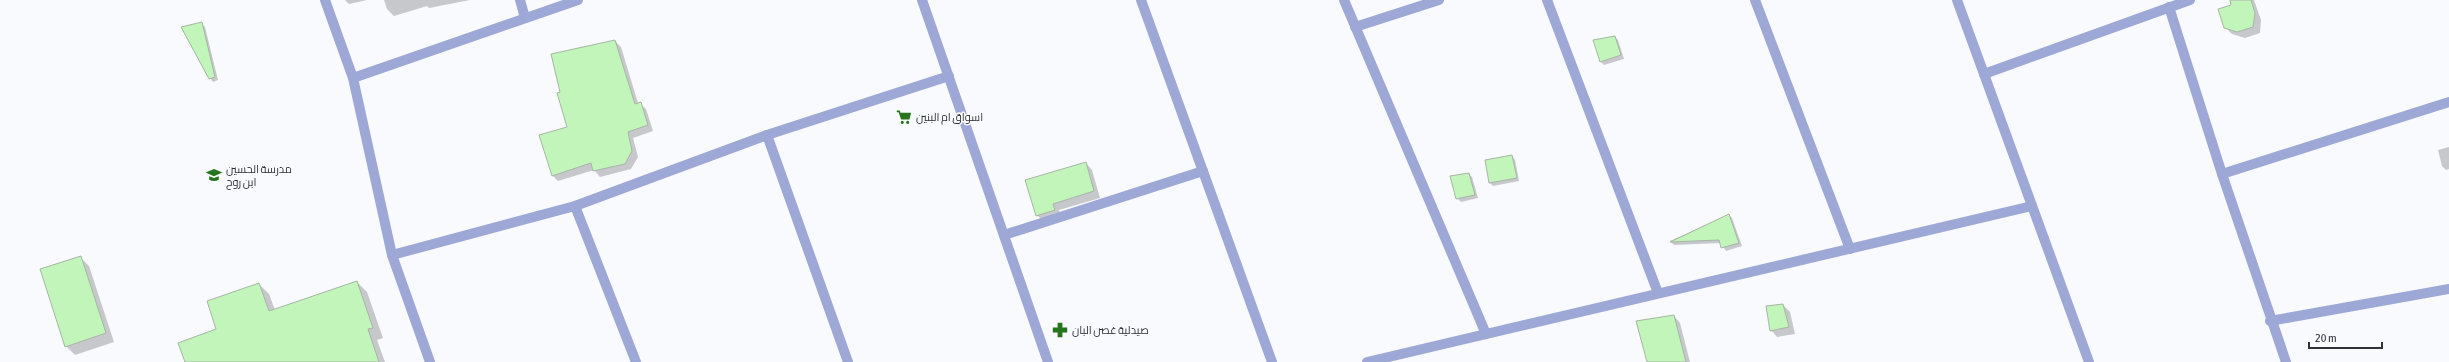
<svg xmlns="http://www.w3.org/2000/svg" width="2449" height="362" viewBox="0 0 2449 362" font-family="'Asap Condensed',Cairo,sans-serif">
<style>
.shadow{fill:#0003}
.building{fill:#c1f5ba;stroke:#a8b5a6}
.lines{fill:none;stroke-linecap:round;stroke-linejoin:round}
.minor{stroke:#9da8d7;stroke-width:10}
.labels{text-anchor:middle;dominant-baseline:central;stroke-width:3;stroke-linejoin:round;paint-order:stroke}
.poi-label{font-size:11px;fill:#2f3038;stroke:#f9fafe;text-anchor:start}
</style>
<rect width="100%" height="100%" fill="#f9fafe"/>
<g class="shadow">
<path d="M345 0H367L349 4Z"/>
<path d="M384 0H470L429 8 427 6 394 16 387 9Z"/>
<path d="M2231 0H2254L2261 20 2260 33 2245 38 2232 34 2225 27 2232 5Z"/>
<path d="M202 24 205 27 218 80 213 82 210 78Z"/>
<path d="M1615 37 1618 40 1624 59 1604 65 1601 62Z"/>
<path d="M615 41 621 47 638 103 646 109 653 131 633 138 638 157 631 169 600 177 594 170 558 181 552 175 568 127 561 93Z"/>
<path d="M2449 147V169L2446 170 2442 166 2438 150Z"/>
<path d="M1512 156 1515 160 1519 181 1493 186 1490 183 1486 161Z"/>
<path d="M1086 163 1092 170 1100 198 1059 210 1061 216 1044 222 1037 215Z"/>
<path d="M1469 174 1472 177 1478 198 1461 202 1457 198Z"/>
<path d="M1729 215 1732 218 1742 246 1726 251 1721 243 1674 245 1670 241Z"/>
<path d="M80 257 89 266 114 342 75 355 66 346Z"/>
<path d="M357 282 367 292 383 338 377 340 385 362H186L259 284 269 294 275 310Z"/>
<path d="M1783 305 1790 312 1795 334 1777 337 1771 330Z"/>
<path d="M1674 316 1680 323 1690 362H1648Z"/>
</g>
<g class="building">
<path d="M2230 0H2251L2255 13 2253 27 2237 32 2224 28 2218 9 2231 5Z"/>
<path d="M202 22 215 77 209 79 181 27Z"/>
<path d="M1615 36 1621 55 1600 62 1593 40Z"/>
<path d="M615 40 635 104 641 102 648 125 628 132 632 151 625 164 593 171 591 163 552 176 539 135 567 127 557 93 560 92 551 54Z"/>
<path d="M1512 155 1517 178 1489 183 1485 160Z"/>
<path d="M1086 162 1094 191 1053 204 1055 210 1036 216 1025 180Z"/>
<path d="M1469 173 1475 195 1456 199 1450 176Z"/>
<path d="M1729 214 1739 243 1721 248 1719 240 1670 242Z"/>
<path d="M81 256 106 333 65 347 40 269Z"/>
<path d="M357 281 373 328 368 329 379 362H185L178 343 216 329 207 301 259 283 269 311Z"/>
<path d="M1783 304 1789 327 1770 331 1766 306Z"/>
<path d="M1674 315 1686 362H1647L1636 321Z"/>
</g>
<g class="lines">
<g class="minor">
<path d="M325 0 353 78 392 255 430 362"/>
<path d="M520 0 525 18"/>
<path d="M922 0 1048 362"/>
<path d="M1141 0 1272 362"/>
<path d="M1344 0 1486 334"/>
<path d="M1547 0 1658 293"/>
<path d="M1755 0 1850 249"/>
<path d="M1957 0 2089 362"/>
<path d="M2169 7 2222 174 2286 362"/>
<path d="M1355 27 1439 0"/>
<path d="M1984 74 2190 0"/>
<path d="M353 78 578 0"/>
<path d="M767 135 848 362"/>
<path d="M2222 174 2449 102"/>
<path d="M575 206 636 362"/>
<path d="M1004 235 1203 171"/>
<path d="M392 255 575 206 767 135 949 76"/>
<path d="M2270 321 2449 289"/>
<path d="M1367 362 2032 206"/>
</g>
</g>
<defs>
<g id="supermarket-bare" transform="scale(1.2)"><path d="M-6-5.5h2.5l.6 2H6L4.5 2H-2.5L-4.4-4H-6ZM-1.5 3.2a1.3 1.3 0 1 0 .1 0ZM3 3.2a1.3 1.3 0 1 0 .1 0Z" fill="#26751d" stroke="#f9fafe" stroke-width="2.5" paint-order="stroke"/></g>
<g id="school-bare" transform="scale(1.2)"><path d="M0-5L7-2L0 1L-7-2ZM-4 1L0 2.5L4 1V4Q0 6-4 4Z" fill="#26751d" stroke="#f9fafe" stroke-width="2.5" paint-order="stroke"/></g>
<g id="pharmacy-bare" transform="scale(1.2)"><path d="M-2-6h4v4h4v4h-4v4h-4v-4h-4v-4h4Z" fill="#26751d" stroke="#f9fafe" stroke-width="2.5" paint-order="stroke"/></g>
</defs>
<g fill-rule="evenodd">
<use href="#supermarket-bare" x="904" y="117"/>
<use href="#school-bare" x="214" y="175"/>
<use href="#pharmacy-bare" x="1060" y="330"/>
</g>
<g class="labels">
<g class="poi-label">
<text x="916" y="117">اسواق ام البنين</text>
<text x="226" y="169">مدرسة الحسين<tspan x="226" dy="13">ابن روح</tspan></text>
<text x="1072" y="330">صيدلية غصن البان</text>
</g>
</g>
<path d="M2309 342v6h73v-6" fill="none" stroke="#2f3038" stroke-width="2"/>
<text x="2315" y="342" font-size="12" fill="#2f3038" stroke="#f9fafe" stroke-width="3" paint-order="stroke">20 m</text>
</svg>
